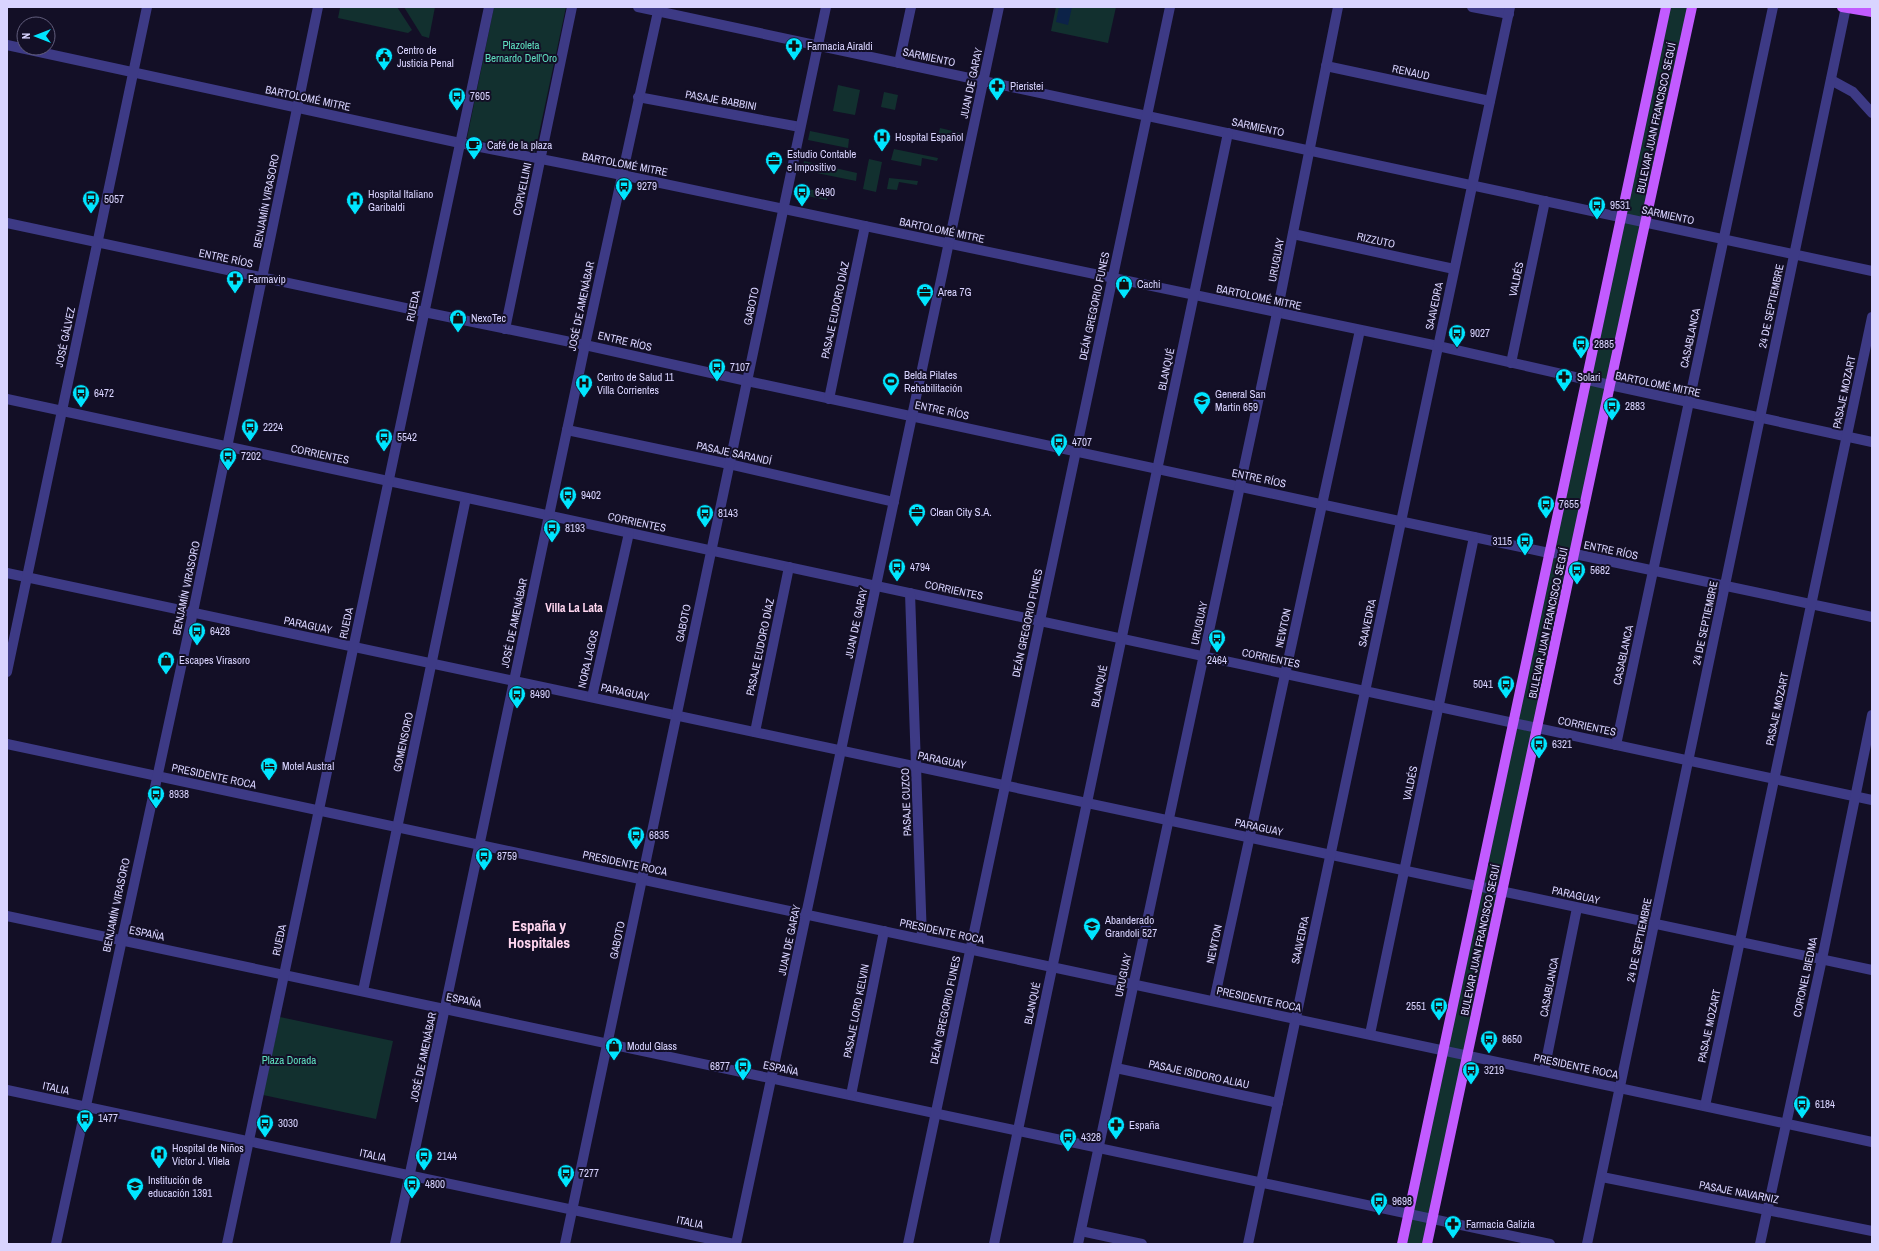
<svg xmlns="http://www.w3.org/2000/svg" width="1879" height="1251" viewBox="0 0 1879 1251" font-family="'Archivo Narrow',sans-serif">
<style>
.green{fill:#12302f}
.water{fill:#0c2248}
.lines{fill:none;stroke-linecap:round;stroke-linejoin:round}
.minor{stroke:#3d3a85;stroke-width:10}
.major{stroke:#c25bff;stroke-width:10}
.labels{text-anchor:middle;dominant-baseline:central;stroke-width:4;stroke-linejoin:round;paint-order:stroke}
.park-label{font-size:11px;fill:#5fe0c0;stroke:#130f26}
.poi-label{font-size:11px;fill:#d9d4ff;stroke:#130f26;text-anchor:start}
.street-label{font-size:11px;fill:#d9d4ff;stroke:#130f26}
.neighbourhood-label{font-size:12px;font-weight:bold;fill:#ffd6f0;stroke:#130f26}
.district-label{font-size:15px;font-weight:bold;fill:#ffd6f0;stroke:#130f26}
</style>
<rect width="100%" height="100%" fill="#130f26"/>
<g class="green">
<path d="M342 7H397L412 30 408 33 338 18 340 8Z"/>
<path d="M404 7H435L429 38 422 36Z"/>
<path d="M494 7H566L535 152 467 138Z"/>
<path d="M1056 7H1116L1108 43 1051 31Z"/>
<path d="M1666 7H1692L1427 1244H1402Z"/>
<path d="M838 85 860 90 855 115 833 111Z"/>
<path d="M884 92 898 95 895 110 881 107Z"/>
<path d="M940 128 961 133 959 142 938 137Z"/>
<path d="M810 131 849 139 848 148 808 140Z"/>
<path d="M894 149 938 158 937 161 922 158 921 166 891 160Z"/>
<path d="M869 159 882 162 876 192 863 189Z"/>
<path d="M804 161 857 173 856 181 802 170Z"/>
<path d="M889 178 918 181 917 185 899 182 897 190 887 189Z"/>
<path d="M798 187 828 193 827 200 797 194Z"/>
<path d="M280 1017 393 1041 376 1119 263 1095Z"/>
</g>
<path class="water" d="M1059 7H1072L1068 25 1056 22Z"/>
<g class="lines">
<g class="minor">
<path d="M638 7 1872 271"/>
<path d="M1472 7 1509 14"/>
<path d="M7 45 460 143 622 175 1438 346 1610 385 1872 442"/>
<path d="M899 63 911 7"/>
<path d="M1326 66 1490 101"/>
<path d="M1831 80 1853 92 1872 113"/>
<path d="M638 97 800 127"/>
<path d="M7 223 424 312 585 345 747 381 1474 537 1549 553 1575 554 1872 617"/>
<path d="M1293 234 1454 269"/>
<path d="M505 329 572 7"/>
<path d="M1511 363 1545 201"/>
<path d="M7 399 1872 800"/>
<path d="M829 399 865 226"/>
<path d="M567 430 729 464 894 502"/>
<path d="M7 573 1872 970"/>
<path d="M910 593 922 939"/>
<path d="M7 672 147 7"/>
<path d="M592 697 629 533"/>
<path d="M755 732 789 567"/>
<path d="M7 744 1872 1142"/>
<path d="M1616 745 1773 7"/>
<path d="M7 916 1550 1244"/>
<path d="M363 991 466 498"/>
<path d="M1214 1001 1360 330"/>
<path d="M1370 1034 1474 537"/>
<path d="M1116 1068 1278 1103"/>
<path d="M1544 1071 1577 908"/>
<path d="M7 1090 734 1244"/>
<path d="M851 1095 884 931"/>
<path d="M1705 1106 1872 317"/>
<path d="M1602 1177 1872 1231"/>
<path d="M1081 1231 1142 1244"/>
<path d="M56 1244 193 612 318 7"/>
<path d="M227 1244 489 7"/>
<path d="M395 1244 585 345 659 7"/>
<path d="M565 1244 826 7"/>
<path d="M736 1244 999 7"/>
<path d="M908 1244 1170 7"/>
<path d="M994 1244 1228 133"/>
<path d="M1078 1244 1277 313 1338 7"/>
<path d="M1248 1244 1510 7"/>
<path d="M1587 1244 1846 7"/>
<path d="M1760 1244 1822 959 1872 715"/>
</g>
<g class="major">
<path d="M1842 7 1872 12"/>
<path d="M1402 1244 1666 7"/>
<path d="M1427 1244 1610 385 1692 7"/>
</g>
</g>
<defs>
<g id="pharmacy-pin" transform="scale(0.9)"><path d="M0 17L-7.5 6A9.5 9.5 0 1 1 7.5 6Z" fill="#00e5ff" stroke="#130f26"/><path d="M-2-6h4v4h4v4h-4v4h-4v-4h-4v-4h4Z" fill="#111"/></g>
<g id="civic-pin" transform="scale(0.9)"><path d="M0 17L-7.5 6A9.5 9.5 0 1 1 7.5 6Z" fill="#00e5ff" stroke="#130f26"/><path d="M-.6-6.5H3V-4.5H.6V-3L4-1V1h2V6H-6V1h2V-1L-.6-3ZM-1.2 2.5V6h2.4V2.5Z" fill="#111"/></g>
<g id="bus-pin" transform="scale(0.9)"><path d="M0 17L-7.5 6A9.5 9.5 0 1 1 7.5 6Z" fill="#00e5ff" stroke="#130f26"/><path d="M-5-6H5V4H4V6H2V4H-2V6H-4V4H-5ZM-3.5-4V0h7V-4ZM-3.5 1.2v1.5H-2V1.2ZM2 1.2v1.5H3.5V1.2Z" fill="#111"/></g>
<g id="hospital-pin" transform="scale(0.9)"><path d="M0 17L-7.5 6A9.5 9.5 0 1 1 7.5 6Z" fill="#00e5ff" stroke="#130f26"/><path d="M-5-5h3v3.5h4V-5h3V5h-3V1.5h-4V5h-3Z" fill="#111"/></g>
<g id="cafe-pin" transform="scale(0.9)"><path d="M0 17L-7.5 6A9.5 9.5 0 1 1 7.5 6Z" fill="#00e5ff" stroke="#130f26"/><path d="M-5.5-4.5H6V0H3Q3 3.5 0 3.5H-2.5Q-5.5 3.5-5.5 0ZM3-3.2v2h1.7v-2ZM-6 4.5H4V6H-6Z" fill="#111"/></g>
<g id="office-pin" transform="scale(0.9)"><path d="M0 17L-7.5 6A9.5 9.5 0 1 1 7.5 6Z" fill="#00e5ff" stroke="#130f26"/><path d="M-6-3h4V-5.5h4V-3h4V5H-6ZM-1-4.5V-3h2v-1.5ZM-6 0V1H6V0Z" fill="#111"/></g>
<g id="shop-pin" transform="scale(0.9)"><path d="M0 17L-7.5 6A9.5 9.5 0 1 1 7.5 6Z" fill="#00e5ff" stroke="#130f26"/><path d="M-5-2.5h2.3a2.7 3.5 0 0 1 5.4 0H5L5.5 6h-11ZM-1.5-2.5h3a1.5 2.3 0 0 0-3 0Z" fill="#111"/></g>
<g id="stadium-pin" transform="scale(0.9)"><path d="M0 17L-7.5 6A9.5 9.5 0 1 1 7.5 6Z" fill="#00e5ff" stroke="#130f26"/><path d="M0-5a6.5 5 0 1 0 0 10a6.5 5 0 1 0 0-10ZM-3.5-1.8h7v3.6h-7Z" fill="#111"/></g>
<g id="school-pin" transform="scale(0.9)"><path d="M0 17L-7.5 6A9.5 9.5 0 1 1 7.5 6Z" fill="#00e5ff" stroke="#130f26"/><path d="M0-5L7-2L0 1L-7-2ZM-4 1L0 2.5L4 1V4Q0 6-4 4Z" fill="#111"/></g>
<g id="hotel-pin" transform="scale(0.9)"><path d="M0 17L-7.5 6A9.5 9.5 0 1 1 7.5 6Z" fill="#00e5ff" stroke="#130f26"/><path d="M-6-4.5h1.5V1H6V5H4.5V3h-9V5H-6ZM-4 0a1.8 1.8 0 1 1 3.6 0ZM.5 0V-2.5h3Q6-2.5 6 0Z" fill="#111"/></g>
<g id="university-pin" transform="scale(0.9)"><path d="M0 17L-7.5 6A9.5 9.5 0 1 1 7.5 6Z" fill="#00e5ff" stroke="#130f26"/><path d="M0-5L7-2L0 1L-7-2ZM-4 1L0 2.5L4 1V4Q0 6-4 4Z" fill="#111"/></g>
</defs>
<g fill-rule="evenodd">
<use href="#pharmacy-pin" x="794" y="46"/>
<use href="#civic-pin" x="384" y="56"/>
<use href="#pharmacy-pin" x="997" y="86"/>
<use href="#bus-pin" x="457" y="96"/>
<use href="#hospital-pin" x="882" y="137"/>
<use href="#cafe-pin" x="474" y="145"/>
<use href="#office-pin" x="774" y="160"/>
<use href="#bus-pin" x="624" y="186"/>
<use href="#bus-pin" x="802" y="192"/>
<use href="#bus-pin" x="91" y="199"/>
<use href="#hospital-pin" x="355" y="200"/>
<use href="#bus-pin" x="1597" y="205"/>
<use href="#pharmacy-pin" x="235" y="279"/>
<use href="#shop-pin" x="1124" y="284"/>
<use href="#office-pin" x="925" y="292"/>
<use href="#shop-pin" x="458" y="318"/>
<use href="#bus-pin" x="1457" y="333"/>
<use href="#bus-pin" x="1581" y="344"/>
<use href="#bus-pin" x="717" y="367"/>
<use href="#pharmacy-pin" x="1564" y="377"/>
<use href="#stadium-pin" x="891" y="381"/>
<use href="#hospital-pin" x="584" y="383"/>
<use href="#bus-pin" x="81" y="393"/>
<use href="#school-pin" x="1202" y="400"/>
<use href="#bus-pin" x="1612" y="406"/>
<use href="#bus-pin" x="250" y="427"/>
<use href="#bus-pin" x="384" y="437"/>
<use href="#bus-pin" x="1059" y="442"/>
<use href="#bus-pin" x="228" y="456"/>
<use href="#bus-pin" x="568" y="495"/>
<use href="#bus-pin" x="1546" y="504"/>
<use href="#office-pin" x="917" y="512"/>
<use href="#bus-pin" x="705" y="513"/>
<use href="#bus-pin" x="552" y="528"/>
<use href="#bus-pin" x="1525" y="541"/>
<use href="#bus-pin" x="897" y="567"/>
<use href="#bus-pin" x="1577" y="570"/>
<use href="#bus-pin" x="197" y="631"/>
<use href="#bus-pin" x="1217" y="638"/>
<use href="#shop-pin" x="166" y="660"/>
<use href="#bus-pin" x="1506" y="684"/>
<use href="#bus-pin" x="517" y="694"/>
<use href="#bus-pin" x="1539" y="744"/>
<use href="#hotel-pin" x="269" y="766"/>
<use href="#bus-pin" x="156" y="794"/>
<use href="#bus-pin" x="636" y="835"/>
<use href="#bus-pin" x="484" y="856"/>
<use href="#school-pin" x="1092" y="926"/>
<use href="#bus-pin" x="1439" y="1006"/>
<use href="#bus-pin" x="1489" y="1039"/>
<use href="#shop-pin" x="614" y="1046"/>
<use href="#bus-pin" x="743" y="1066"/>
<use href="#bus-pin" x="1471" y="1070"/>
<use href="#bus-pin" x="1802" y="1104"/>
<use href="#bus-pin" x="85" y="1118"/>
<use href="#bus-pin" x="265" y="1123"/>
<use href="#pharmacy-pin" x="1116" y="1125"/>
<use href="#bus-pin" x="1068" y="1137"/>
<use href="#hospital-pin" x="159" y="1154"/>
<use href="#bus-pin" x="424" y="1156"/>
<use href="#bus-pin" x="566" y="1173"/>
<use href="#bus-pin" x="412" y="1184"/>
<use href="#university-pin" x="135" y="1186"/>
<use href="#bus-pin" x="1379" y="1201"/>
<use href="#pharmacy-pin" x="1453" y="1224"/>
</g>
<g class="labels">
<g class="park-label">
<text x="521" y="45">Plazoleta<tspan x="521" dy="13">Bernardo Dell'Oro</tspan></text>
<text x="289" y="1060">Plaza Dorada</text>
</g>
<g class="poi-label">
<text x="807" y="46">Farmacia Airaldi</text>
<text x="397" y="50">Centro de<tspan x="397" dy="13">Justicia Penal</tspan></text>
<text x="1010" y="86">Pieristei</text>
<text x="470" y="96">7605</text>
<text x="895" y="137">Hospital Español</text>
<text x="487" y="145">Café de la plaza</text>
<text x="787" y="154">Estudio Contable<tspan x="787" dy="13">e Impositivo</tspan></text>
<text x="637" y="186">9279</text>
<text x="815" y="192">6490</text>
<text x="368" y="194">Hospital Italiano<tspan x="368" dy="13">Garibaldi</tspan></text>
<text x="104" y="199">5057</text>
<text x="1610" y="205">9531</text>
<text x="248" y="279">Farmavip</text>
<text x="1137" y="284">Cachi</text>
<text x="938" y="292">Area 7G</text>
<text x="471" y="318">NexoTec</text>
<text x="1470" y="333">9027</text>
<text x="1594" y="344">2885</text>
<text x="730" y="367">7107</text>
<text x="904" y="375">Belda Pilates<tspan x="904" dy="13">Rehabilitación</tspan></text>
<text x="597" y="377">Centro de Salud 11<tspan x="597" dy="13">Villa Corrientes</tspan></text>
<text x="1577" y="377">Solari</text>
<text x="94" y="393">6472</text>
<text x="1215" y="394">General San<tspan x="1215" dy="13">Martín 659</tspan></text>
<text x="1625" y="406">2883</text>
<text x="263" y="427">2224</text>
<text x="397" y="437">5542</text>
<text x="1072" y="442">4707</text>
<text x="241" y="456">7202</text>
<text x="581" y="495">9402</text>
<text x="1559" y="504">7655</text>
<text x="930" y="512">Clean City S.A.</text>
<text x="718" y="513">8143</text>
<text x="565" y="528">8193</text>
<text x="1512" y="541" text-anchor="end">3115</text>
<text x="910" y="567">4794</text>
<text x="1590" y="570">5682</text>
<text x="210" y="631">6428</text>
<text x="179" y="660">Escapes Virasoro</text>
<text x="1217" y="660" text-anchor="middle">2464</text>
<text x="1493" y="684" text-anchor="end">5041</text>
<text x="530" y="694">8490</text>
<text x="1552" y="744">6321</text>
<text x="282" y="766">Motel Austral</text>
<text x="169" y="794">8938</text>
<text x="649" y="835">6835</text>
<text x="497" y="856">8759</text>
<text x="1105" y="920">Abanderado<tspan x="1105" dy="13">Grandoli 527</tspan></text>
<text x="1426" y="1006" text-anchor="end">2551</text>
<text x="1502" y="1039">8650</text>
<text x="627" y="1046">Modul Glass</text>
<text x="730" y="1066" text-anchor="end">6877</text>
<text x="1484" y="1070">3219</text>
<text x="1815" y="1104">6184</text>
<text x="98" y="1118">1477</text>
<text x="278" y="1123">3030</text>
<text x="1129" y="1125">España</text>
<text x="1081" y="1137">4328</text>
<text x="172" y="1148">Hospital de Niños<tspan x="172" dy="13">Víctor J. Vilela</tspan></text>
<text x="437" y="1156">2144</text>
<text x="579" y="1173">7277</text>
<text x="148" y="1180">Institución de<tspan x="148" dy="13">educación 1391</tspan></text>
<text x="425" y="1184">4800</text>
<text x="1392" y="1201">9698</text>
<text x="1466" y="1224">Farmacia Galizia</text>
</g>
<g class="street-label">
<text transform="translate(929 57) rotate(12)">SARMIENTO</text>
<text transform="translate(1411 72) rotate(12)">RENAUD</text>
<text transform="translate(971 83) rotate(-78)">JUAN DE GARAY</text>
<text transform="translate(308 98) rotate(12)">BARTOLOMÉ MITRE</text>
<text transform="translate(721 100) rotate(10)">PASAJE BABBINI</text>
<text transform="translate(1656 118) rotate(-78)">BULEVAR JUAN FRANCISCO SEGUÍ</text>
<text transform="translate(1258 127) rotate(12)">SARMIENTO</text>
<text transform="translate(625 164) rotate(11)">BARTOLOMÉ MITRE</text>
<text transform="translate(522 189) rotate(-78)">CORVELLINI</text>
<text transform="translate(266 201) rotate(-79)">BENJAMÍN VIRASORO</text>
<text transform="translate(1668 215) rotate(12)">SARMIENTO</text>
<text transform="translate(942 230) rotate(12)">BARTOLOMÉ MITRE</text>
<text transform="translate(1376 240) rotate(12)">RIZZUTO</text>
<text transform="translate(226 258) rotate(12)">ENTRE RÍOS</text>
<text transform="translate(1276 260) rotate(-79)">URUGUAY</text>
<text transform="translate(1516 279) rotate(-78)">VALDÉS</text>
<text transform="translate(1259 297) rotate(12)">BARTOLOMÉ MITRE</text>
<text transform="translate(413 306) rotate(-78)">RUEDA</text>
<text transform="translate(581 306) rotate(-78)">JOSÉ DE AMENÁBAR</text>
<text transform="translate(751 306) rotate(-78)">GABOTO</text>
<text transform="translate(1094 306) rotate(-78)">DEÁN GREGORIO FUNES</text>
<text transform="translate(1434 306) rotate(-78)">SAAVEDRA</text>
<text transform="translate(1771 306) rotate(-78)">24 DE SEPTIEMBRE</text>
<text transform="translate(835 310) rotate(-78)">PASAJE EUDORO DÍAZ</text>
<text transform="translate(65 337) rotate(-78)">JOSÉ GÁLVEZ</text>
<text transform="translate(1690 338) rotate(-78)">CASABLANCA</text>
<text transform="translate(625 341) rotate(13)">ENTRE RÍOS</text>
<text transform="translate(1166 369) rotate(-78)">BLANQUÉ</text>
<text transform="translate(1658 384) rotate(12)">BARTOLOMÉ MITRE</text>
<text transform="translate(1844 392) rotate(-78)">PASAJE MOZART</text>
<text transform="translate(942 410) rotate(12)">ENTRE RÍOS</text>
<text transform="translate(734 453) rotate(12)">PASAJE SARANDÍ</text>
<text transform="translate(320 454) rotate(12)">CORRIENTES</text>
<text transform="translate(1259 478) rotate(12)">ENTRE RÍOS</text>
<text transform="translate(637 522) rotate(12)">CORRIENTES</text>
<text transform="translate(1611 550) rotate(12)">ENTRE RÍOS</text>
<text transform="translate(186 588) rotate(-78)">BENJAMÍN VIRASORO</text>
<text transform="translate(954 590) rotate(12)">CORRIENTES</text>
<text transform="translate(346 623) rotate(-78)">RUEDA</text>
<text transform="translate(514 623) rotate(-78)">JOSÉ DE AMENÁBAR</text>
<text transform="translate(683 623) rotate(-78)">GABOTO</text>
<text transform="translate(856 623) rotate(-78)">JUAN DE GARAY</text>
<text transform="translate(1027 623) rotate(-78)">DEÁN GREGORIO FUNES</text>
<text transform="translate(1199 623) rotate(-78)">URUGUAY</text>
<text transform="translate(1367 623) rotate(-78)">SAAVEDRA</text>
<text transform="translate(1548 623) rotate(-78)">BULEVAR JUAN FRANCISCO SEGUÍ</text>
<text transform="translate(1705 623) rotate(-78)">24 DE SEPTIEMBRE</text>
<text transform="translate(308 625) rotate(12)">PARAGUAY</text>
<text transform="translate(1283 628) rotate(-78)">NEWTON</text>
<text transform="translate(760 647) rotate(-78)">PASAJE EUDORO DÍAZ</text>
<text transform="translate(1623 655) rotate(-78)">CASABLANCA</text>
<text transform="translate(1271 658) rotate(12)">CORRIENTES</text>
<text transform="translate(588 659) rotate(-77)">NORA LAGOS</text>
<text transform="translate(1099 686) rotate(-78)">BLANQUÉ</text>
<text transform="translate(625 692) rotate(12)">PARAGUAY</text>
<text transform="translate(1777 709) rotate(-78)">PASAJE MOZART</text>
<text transform="translate(1587 726) rotate(12)">CORRIENTES</text>
<text transform="translate(403 742) rotate(-78)">GOMENSORO</text>
<text transform="translate(942 760) rotate(12)">PARAGUAY</text>
<text transform="translate(214 776) rotate(12)">PRESIDENTE ROCA</text>
<text transform="translate(1410 783) rotate(-78)">VALDÉS</text>
<text transform="translate(906 802) rotate(-92)">PASAJE CUZCO</text>
<text transform="translate(1259 827) rotate(12)">PARAGUAY</text>
<text transform="translate(625 863) rotate(12)">PRESIDENTE ROCA</text>
<text transform="translate(1576 895) rotate(13)">PARAGUAY</text>
<text transform="translate(116 905) rotate(-78)">BENJAMÍN VIRASORO</text>
<text transform="translate(942 931) rotate(12)">PRESIDENTE ROCA</text>
<text transform="translate(147 933) rotate(12)">ESPAÑA</text>
<text transform="translate(279 940) rotate(-78)">RUEDA</text>
<text transform="translate(617 940) rotate(-78)">GABOTO</text>
<text transform="translate(789 940) rotate(-78)">JUAN DE GARAY</text>
<text transform="translate(1300 940) rotate(-78)">SAAVEDRA</text>
<text transform="translate(1480 940) rotate(-78)">BULEVAR JUAN FRANCISCO SEGUÍ</text>
<text transform="translate(1639 940) rotate(-78)">24 DE SEPTIEMBRE</text>
<text transform="translate(1214 944) rotate(-78)">NEWTON</text>
<text transform="translate(1123 975) rotate(-78)">URUGUAY</text>
<text transform="translate(1805 977) rotate(-78)">CORONEL BIEDMA</text>
<text transform="translate(1549 987) rotate(-79)">CASABLANCA</text>
<text transform="translate(1259 999) rotate(12)">PRESIDENTE ROCA</text>
<text transform="translate(464 1000) rotate(12)">ESPAÑA</text>
<text transform="translate(1032 1003) rotate(-78)">BLANQUÉ</text>
<text transform="translate(945 1010) rotate(-78)">DEÁN GREGORIO FUNES</text>
<text transform="translate(856 1011) rotate(-79)">PASAJE LORD KELVIN</text>
<text transform="translate(1709 1026) rotate(-78)">PASAJE MOZART</text>
<text transform="translate(423 1057) rotate(-78)">JOSÉ DE AMENÁBAR</text>
<text transform="translate(1576 1066) rotate(12)">PRESIDENTE ROCA</text>
<text transform="translate(781 1068) rotate(12)">ESPAÑA</text>
<text transform="translate(1199 1074) rotate(12)">PASAJE ISIDORO ALIAU</text>
<text transform="translate(56 1088) rotate(12)">ITALIA</text>
<text transform="translate(373 1155) rotate(12)">ITALIA</text>
<text transform="translate(1739 1192) rotate(11)">PASAJE NAVARNIZ</text>
<text transform="translate(690 1222) rotate(12)">ITALIA</text>
</g>
<g class="neighbourhood-label">
<text x="574" y="608">Villa La Lata</text>
</g>
<g class="district-label">
<text x="539" y="925">España y<tspan x="539" dy="17">Hospitales</tspan></text>
</g>
</g>
<rect width="1879" height="1251" fill="none" stroke="#d9d4ff" stroke-width="16"/>
<g transform="translate(36 36) rotate(270)"><circle r="19" fill="#130f26" stroke="#625e7d"/>
<path d="M0-3L7 15L0 10L-7 15Z" fill="#00e5ff"/>
<text y="-6" font-size="11" font-weight="bold" text-anchor="middle" fill="#d9d4ff">N</text>
</g>
</svg>
